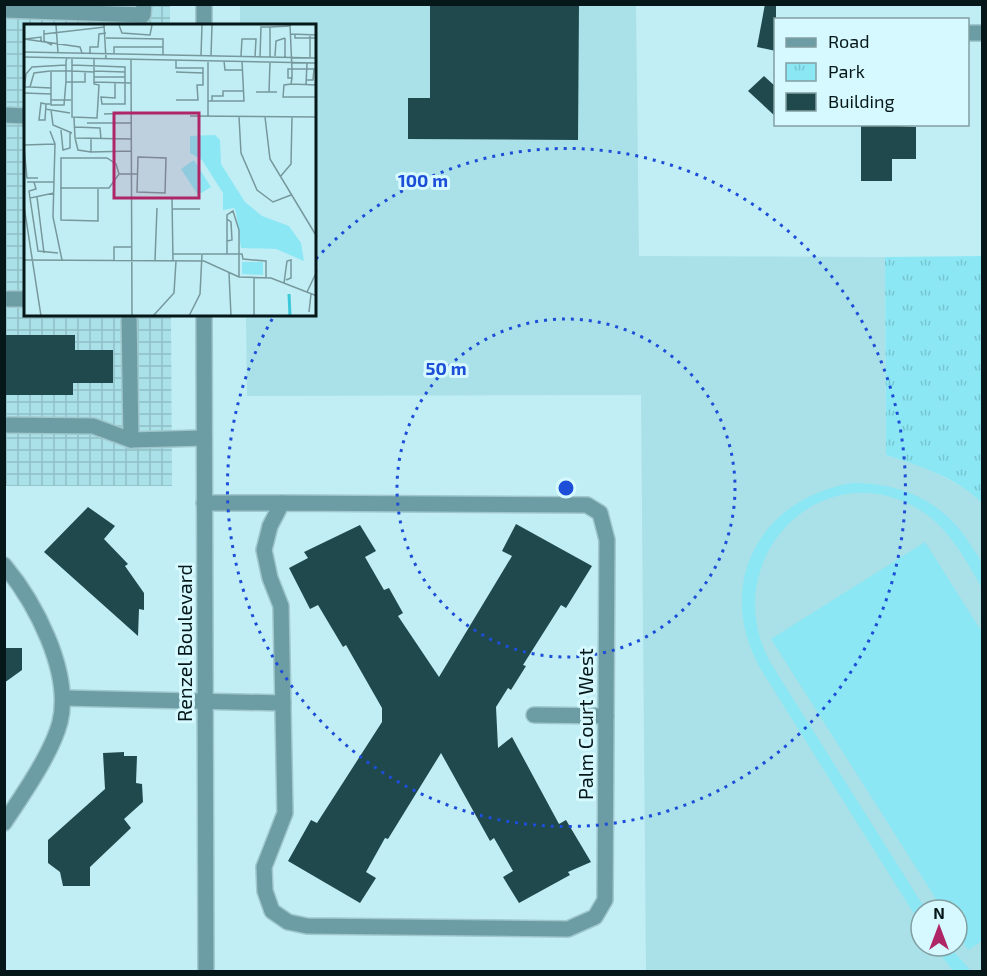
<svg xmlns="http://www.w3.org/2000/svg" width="987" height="976" viewBox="0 0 987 976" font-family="'Exo 2',sans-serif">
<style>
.built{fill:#aae0e7;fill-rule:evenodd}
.industrial{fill:url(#industrial-grid)}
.park{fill:url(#park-tufts)}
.pitch{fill:#8be7f4}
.building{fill:#20494e}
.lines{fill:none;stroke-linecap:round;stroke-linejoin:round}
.minor-casing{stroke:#9fc7cd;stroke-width:18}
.minor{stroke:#6d9da4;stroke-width:15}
.ring{fill:none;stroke:#1d4ed8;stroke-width:3;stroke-dasharray:3 6}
.labels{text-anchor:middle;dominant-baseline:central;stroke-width:6;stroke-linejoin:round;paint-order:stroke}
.street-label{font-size:20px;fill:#061719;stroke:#d5f9fe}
.inset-river{fill:none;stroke:#3bc8d9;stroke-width:3}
.inset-road{fill:none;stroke:#76989c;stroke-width:1.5}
.view{fill:#af2667;fill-opacity:0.15;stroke:#af2667;stroke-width:3}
.inset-edge{fill:none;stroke:#061719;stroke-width:3}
.centre{fill:#1d4ed8;stroke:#d5f9fe;stroke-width:3}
.ring-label{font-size:18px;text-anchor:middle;font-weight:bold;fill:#1d4ed8;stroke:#d5f9fe;stroke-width:6;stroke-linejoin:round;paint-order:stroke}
</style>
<defs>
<pattern id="industrial-grid" width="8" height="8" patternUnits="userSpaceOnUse" patternTransform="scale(1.5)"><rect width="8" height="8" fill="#aae0e7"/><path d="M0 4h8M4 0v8" fill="none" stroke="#91bfc6"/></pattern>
<pattern id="park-tufts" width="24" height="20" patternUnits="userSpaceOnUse" patternTransform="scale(1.5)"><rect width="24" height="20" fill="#8be7f4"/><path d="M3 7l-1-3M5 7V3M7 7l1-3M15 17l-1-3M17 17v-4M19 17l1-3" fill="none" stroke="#76c5d1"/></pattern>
</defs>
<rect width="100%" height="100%" fill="#c1eef4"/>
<path class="built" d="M240 5H636L639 256 885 257 886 455 927 468 965 488 982 502V971H646L641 395 247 396 246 315H315V26L240 25ZM921 910H957V946H921Z"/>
<path class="industrial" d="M5 5H170V25L26 26V315H171L172 486H5Z"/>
<path class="park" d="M982 256V503C956 477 920 466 886 455L885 257Z"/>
<g class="pitch">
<path d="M852 483C902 483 943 501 970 544 974 550 980 558 982 564 984 571 983 581 982 588 965 559 949 528 920 510 823 450 715 558 770 662L926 910H921V925L760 668C714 584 759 499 852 483Z"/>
<path d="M925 542 982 632V941L968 950 957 933V910H943L771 639Z"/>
<path d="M934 946H949L971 971H953Z"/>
</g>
<g class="building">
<path d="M430 4H579L578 140 408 139V98H430Z"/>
<path d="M765 4H776V51L757 47Z"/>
<path d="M764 76 776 87V117L748 91Z"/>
<path d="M861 124 916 127V159H892V181H861Z"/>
<path d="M4 335H75V350H113V383H73V395H4Z"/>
<path d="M88 507 115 526 104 539 128 564 125 566 144 593V610L139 609 138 636 44 552Z"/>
<path d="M516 524 592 566 566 608 561 605 523 665 526 666 511 690 508 688 496 707 498 748 512 737 559 824 566 820 591 862 568 872 570 875 519 903 503 877 513 871 494 838 490 841 441 753 388 839 385 838 366 872 376 878 360 903 288 861 311 820 317 823 382 722V708L346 645 343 647 318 605 310 609 289 568 308 558 304 552 360 525 376 551 365 557 384 590 389 588 403 613 398 616 439 677 512 556 502 551Z"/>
<path d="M4 648H22V670L4 683Z"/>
<path d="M124 752V756H137L136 783 142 784 143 802 124 819 131 828 90 867V886H63L60 872 48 863V840L105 789 103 753Z"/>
</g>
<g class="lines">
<g class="minor-casing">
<g id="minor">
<path d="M204 4V26"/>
<path d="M4 10 143 15 144 4"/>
<path d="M968 33H982"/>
<path d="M4 115 26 116"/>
<path d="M4 299H26"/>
<path d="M129 315 131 440"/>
<path d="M204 315 206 972"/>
<path d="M4 425 93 426 131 440 204 438"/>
<path d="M204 503H282"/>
<path d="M282 503 587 505 600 513 607 540 605 900 595 917 568 929 307 926 288 922 272 911 265 891 264 867 285 813 281 606 270 578 264 550 270 526Z"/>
<path d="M4 565C35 602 72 672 60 722 52 753 22 796 4 823"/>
<path d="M63 698 283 703"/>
<path d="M534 715 606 716"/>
</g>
</g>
<use href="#minor" class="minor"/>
</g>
<g class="ring">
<circle cx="566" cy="488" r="169"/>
<path d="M316 259A339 339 0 1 1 274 316"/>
</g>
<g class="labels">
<g class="street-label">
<text transform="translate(184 643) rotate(-90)">Renzel Boulevard</text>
<text transform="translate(585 724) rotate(-90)">Palm Court West</text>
</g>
</g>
<g transform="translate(24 24)">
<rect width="292" height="292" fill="#c1eef4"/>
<path d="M218 238H239V251L218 250Z" fill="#8be7f4"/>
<path d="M191 111 196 116 197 140 221 178 238 192 265 202 277 219 280 237 252 225 217 224 212 188 210 184 199 186V169L178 136 166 129V112Z" fill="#8be7f4"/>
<path d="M170 136 187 163 174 171 157 145ZM232 202H260L261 217 232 216Z" fill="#8be7f4"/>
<path class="inset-river" d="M265 270 266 292"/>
<path class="inset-road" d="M32 1 34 29M80 1 82 35M95 1 98 9 126 11 128 1M266 1 268 45H293M20 6V17L28 21M20 10 81 3M267 10 293 11M271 10V14H293M82 14 139 15V31M261 14V33M0 15 56 23 58 29M2 15 17 13V18M0 28 293 34M90 29V23H139M66 30V23H74L75 10 82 9M177 32 178 1M187 32 188 1M217 32 218 15H232L231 33M251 32 252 17 261 14M0 33 293 39M236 33 237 3H246M246 33V3L267 2M286 33V12M43 34 42 37V57L40 81H27V47H48L70 48M48 35V93L73 94 75 61 70 60V35M107 36 108 292M152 36V44H179V61H173L174 76H152M200 37 201 46H219M48 41 101 43V80H78L77 73 91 74V59M264 45H268V54H264ZM70 47 101 48M152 48 179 49M70 53H101M268 54 267 60 260 61 259 73H293M282 56H289L290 45M42 58H61V47M70 58 107 59M267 60 293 61M282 61 283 39M0 63H6L10 49 26 47M6 63 27 64M0 67 2 50 8 43 42 41M232 68H253M245 68 246 38M0 69 27 70M27 76H47M184 77H220L218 37M188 77V72H199V67H220M22 80 17 79 15 96H21L22 80H26M21 85 46 89M27 86 29 101 48 109M80 90 108 89M166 92 293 93M184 92V37M215 93 217 129 233 166 249 178 267 171M241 93 246 135 293 213M50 94 51 114 108 115M63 99H108M51 103 76 104 77 115M37 106 39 126 46 124V109M26 107 31 120 29 193 38 236M51 114 54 126 67 128M67 115V128L108 127M0 121 31 120M0 124 3 154H14M114 133 142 134 141 169 113 168ZM95 150H114M256 153 267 140 268 93M3 158H30M36 164H85L95 150M74 165V197L37 196V134H83L92 140 95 150M30 169 6 174 14 227 34 229M13 173 20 229M6 174 5 167 12 165 10 158M148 174 149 237M0 182 17 292M148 185H176M203 195 207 198 208 216 203 217M149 230H177M203 230V191L209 187 215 206V253M0 236 180 237 215 253 247 254 293 272M90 236V223H108M131 236 133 184M205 249 207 292M230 253V292M260 259 263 237 267 236V254L262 256M283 268 293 247M285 288 287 270M129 292 150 269 152 237M165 292 176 270 178 230H218L219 235 242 237V254"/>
<path class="view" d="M90 89H175V174H90Z"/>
<rect width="292" height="292" class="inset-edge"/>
</g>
<circle cx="566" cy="488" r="9" class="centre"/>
<g class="ring-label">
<text x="423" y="187">100 m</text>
<text x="446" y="375">50 m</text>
</g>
<rect width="987" height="976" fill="none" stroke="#061719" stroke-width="12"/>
<rect x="774" y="18" width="195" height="108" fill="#d5f9fe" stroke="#829fa2" stroke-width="1.5"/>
<rect x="786" y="38" width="30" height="9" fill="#6d9da4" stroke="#829fa2" stroke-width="1.5"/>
<text x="828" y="48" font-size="18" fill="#061719">Road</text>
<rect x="786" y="63" width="30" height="18" fill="url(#park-tufts)" stroke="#829fa2" stroke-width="1.5"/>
<text x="828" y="78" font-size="18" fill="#061719">Park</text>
<rect x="786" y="93" width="30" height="18" fill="#20494e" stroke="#829fa2" stroke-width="1.5"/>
<text x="828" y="108" font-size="18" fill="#061719">Building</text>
<g transform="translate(939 928)"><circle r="28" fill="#d5f9fe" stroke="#829fa2" stroke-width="1.5"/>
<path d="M0-4.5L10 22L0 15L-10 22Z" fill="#af2667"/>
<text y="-9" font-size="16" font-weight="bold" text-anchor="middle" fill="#061719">N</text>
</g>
</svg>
